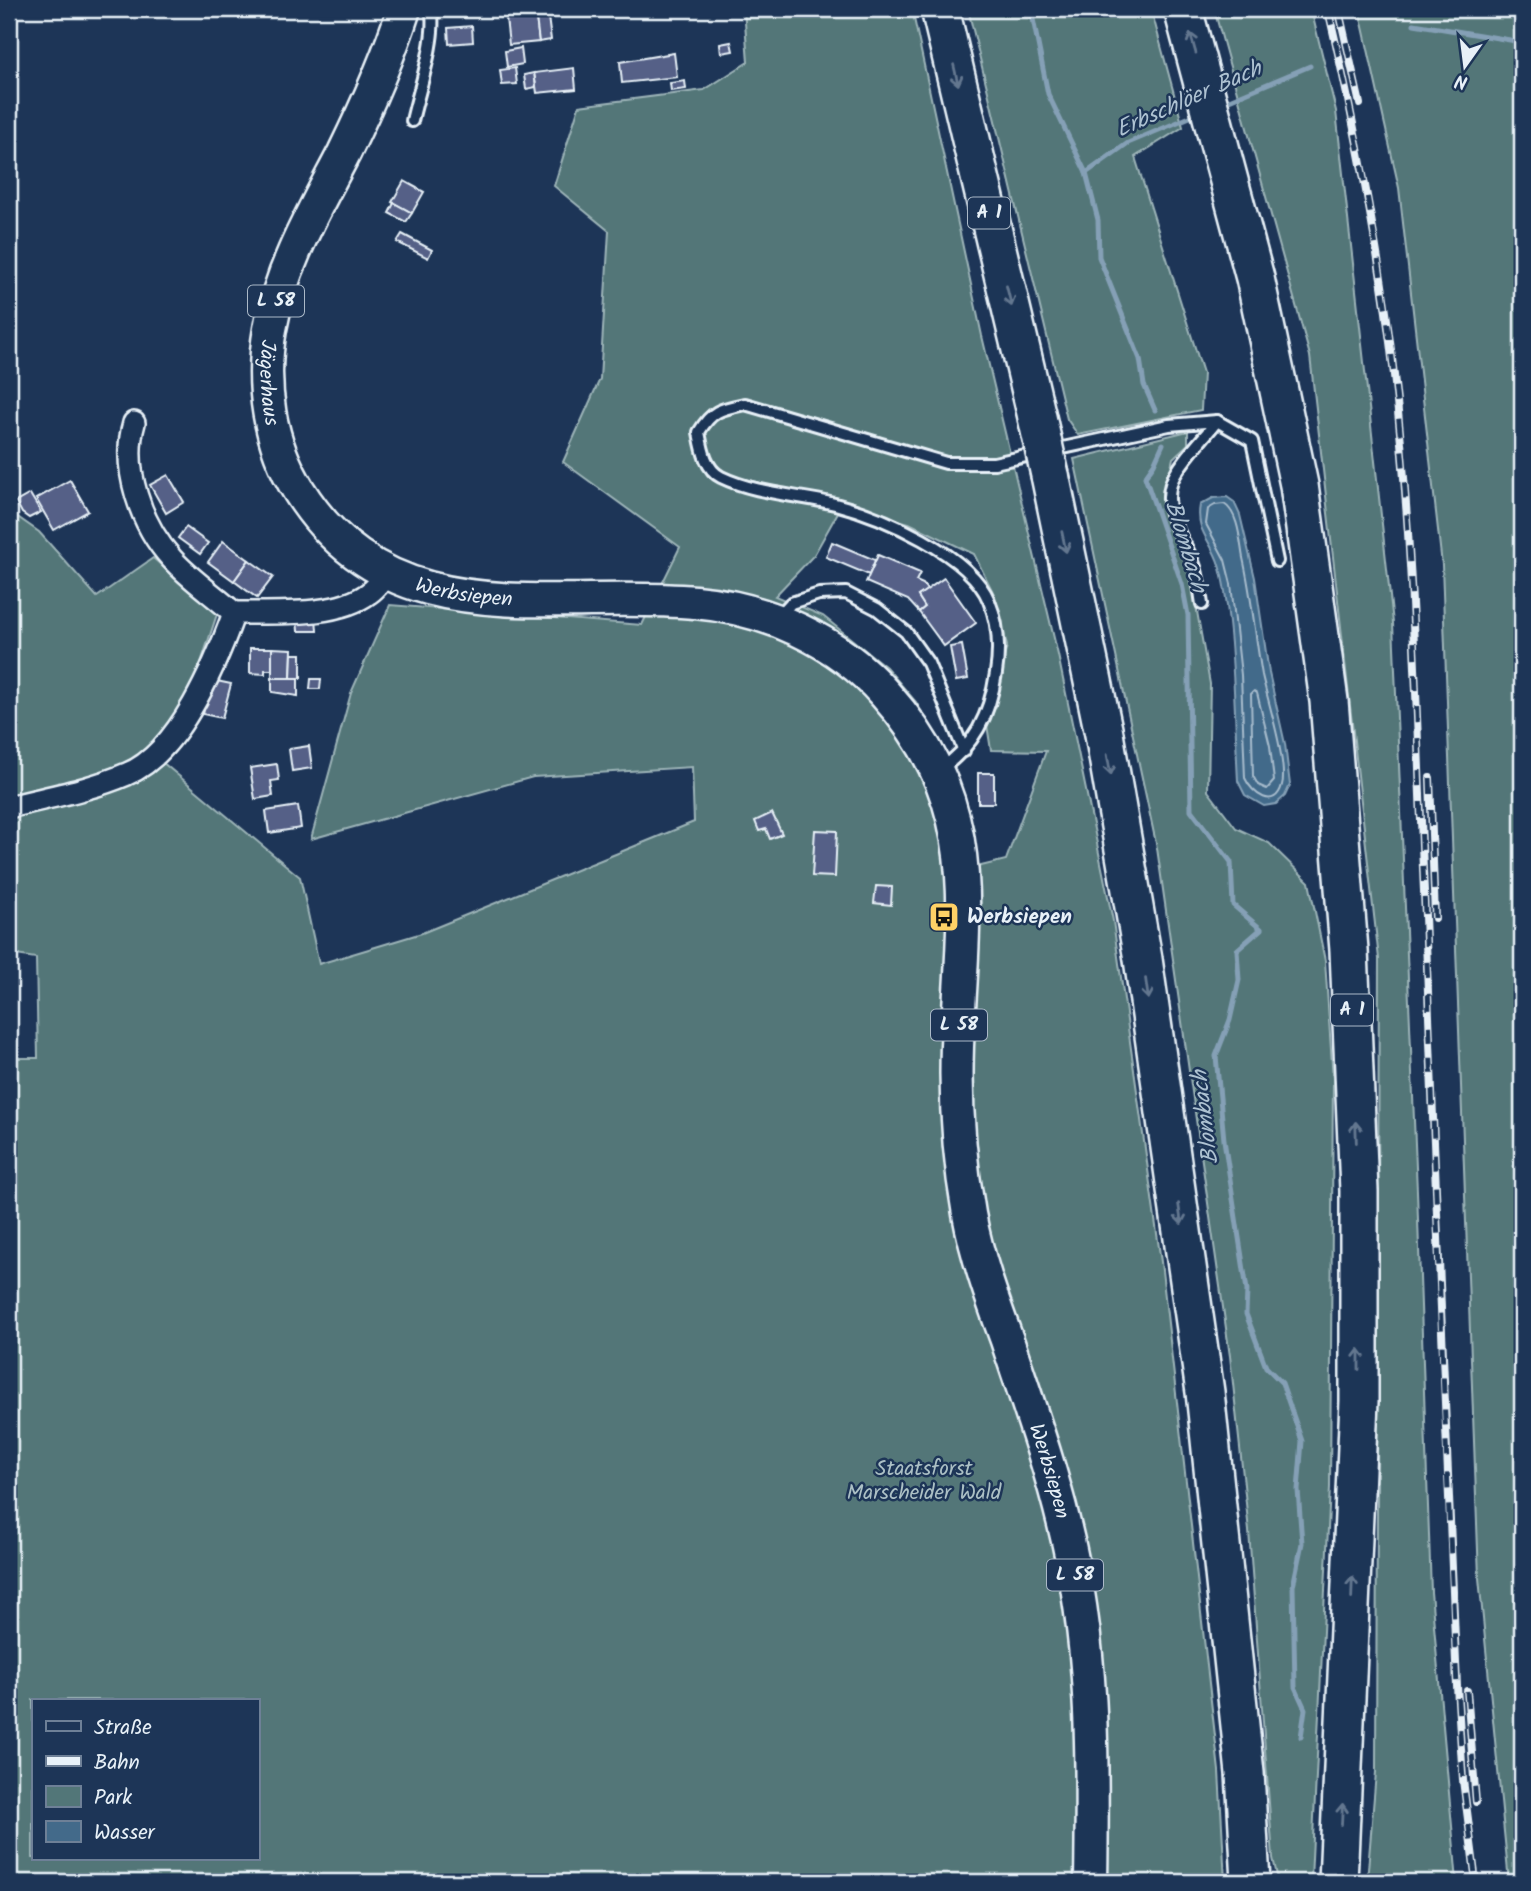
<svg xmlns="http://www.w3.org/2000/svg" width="1531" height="1891" viewBox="0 0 1531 1891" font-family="Kalam,sans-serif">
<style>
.green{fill:#527678;stroke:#9db4b8;stroke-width:2;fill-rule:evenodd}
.water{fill:#436a8a;stroke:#85a0b6;stroke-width:2}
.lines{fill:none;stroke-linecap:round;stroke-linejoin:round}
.shore{stroke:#a6bbcc;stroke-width:2}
.stream{stroke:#85a0b6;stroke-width:5}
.building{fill:#546087;stroke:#e8f1f8;stroke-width:2}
.service-casing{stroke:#e8f1f8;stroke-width:16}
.minor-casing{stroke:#e8f1f8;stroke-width:26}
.primary-casing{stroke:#e8f1f8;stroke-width:37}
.motorway-casing{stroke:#e8f1f8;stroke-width:42}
.service{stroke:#1d3557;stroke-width:10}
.minor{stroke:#1d3557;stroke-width:21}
.primary{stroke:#1d3557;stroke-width:32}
.motorway{stroke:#1d3557;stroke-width:37}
.rail-casing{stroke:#e8f1f8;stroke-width:8}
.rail{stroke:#1d3557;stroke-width:5;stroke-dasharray:16;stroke-linecap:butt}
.motorway-bridge-casing{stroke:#e8f1f8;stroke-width:42;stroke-linecap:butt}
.motorway-bridge{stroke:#1d3557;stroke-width:37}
.oneway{stroke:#64778f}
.labels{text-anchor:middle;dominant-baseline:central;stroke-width:5;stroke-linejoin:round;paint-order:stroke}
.shield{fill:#1d3557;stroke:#abb9c8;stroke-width:2}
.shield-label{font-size:19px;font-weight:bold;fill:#e8f1f8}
.street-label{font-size:21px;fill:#e8f1f8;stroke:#1d3557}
.poi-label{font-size:21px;font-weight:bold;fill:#e8f1f8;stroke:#1d3557;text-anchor:start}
.park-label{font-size:21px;fill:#acc0c5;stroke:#1d3557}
.water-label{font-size:23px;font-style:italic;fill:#aec2d2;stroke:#1d3557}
</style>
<rect width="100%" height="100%" fill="#1d3557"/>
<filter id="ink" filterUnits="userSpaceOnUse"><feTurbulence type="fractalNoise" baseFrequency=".0143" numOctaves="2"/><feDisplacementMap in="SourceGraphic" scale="14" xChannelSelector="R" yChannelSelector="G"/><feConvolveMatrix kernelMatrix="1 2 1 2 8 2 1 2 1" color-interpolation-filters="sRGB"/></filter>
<g filter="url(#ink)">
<g class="green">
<path d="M744 9H912L982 336 1058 655 1113 921 1161 1262 1219 1771 1225 1882H9V1058H38L36 958 9 954V511L39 532 97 597 153 558 217 614 189 699 150 752 300 877 319 964 422 933 694 822 692 767 533 777 311 839 351 693 390 605 642 625 680 547 563 462 600 379 609 231 554 186 579 106 704 90 748 62ZM842 505 909 523 974 554 995 596 1007 646 987 725 991 750 1046 751 1006 860 977 867 974 829 962 792 938 740 916 702 886 667 823 616 775 596 814 555ZM33 1700H257V1858H33Z"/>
<path d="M968 9H1151L1183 127 1135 157 1203 373 1201 410 1078 435 1067 419Z"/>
<path d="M1214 9H1311L1336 111 1393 623 1417 1191 1431 1592 1457 1882H1367L1376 1772 1379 959 1310 356Z"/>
<path d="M1359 9H1522V1882H1509L1479 1578 1442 565 1399 188Z"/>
<path d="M1188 431V444L1173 458 1163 500 1169 526 1188 561 1210 684 1208 791 1236 828 1269 843 1309 882 1325 961 1333 1079 1330 1487 1311 1879C1301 1883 1287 1885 1278 1880L1273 1858 1249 1531 1230 1356 1157 848 1074 459Z"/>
</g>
<path class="water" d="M1227 497 1234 502 1240 515 1255 578 1269 673 1285 744 1290 785 1285 796 1276 804 1264 806 1245 795 1238 781C1235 728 1235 676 1229 623 1227 604 1225 584 1219 565 1212 541 1195 532 1200 505L1213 498Z"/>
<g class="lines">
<g class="shore">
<path d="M1224 504C1239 513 1240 543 1243 558 1252 597 1255 636 1262 675 1267 698 1288 765 1282 785 1275 811 1252 794 1245 778L1241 675 1231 584 1225 560 1206 524 1208 509 1215 505Z"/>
<path d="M1254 691 1257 693 1270 746 1274 781 1267 789 1258 785 1253 776 1251 694Z"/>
</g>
<g class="stream">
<path d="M1031 9 1048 94 1086 173 1098 220 1099 257 1140 359 1144 385 1155 410"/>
<path d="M1414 24 1522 42"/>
<path d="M1222 103 1310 66"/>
<path d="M1086 173 1128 143 1197 114"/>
<path d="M1163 444 1154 464 1145 477 1182 584 1188 615 1191 810 1231 862 1233 905 1261 929 1237 950 1239 980 1230 1020 1216 1056 1224 1140 1247 1290 1246 1314 1266 1367 1282 1383 1302 1441 1298 1490 1302 1543 1293 1586 1295 1687 1305 1709 1301 1737"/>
</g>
</g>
<g class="building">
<path d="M505 9H535L539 42 509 45Z"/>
<path d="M535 9H547L551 40 539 42Z"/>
<path d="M472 26 473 42 449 44 448 28Z"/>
<path d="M731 42 733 51 721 53 720 44Z"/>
<path d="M521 48 523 64 507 67 505 51Z"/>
<path d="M674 53 677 77 622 83 620 62Z"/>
<path d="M515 68 517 84 502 85 500 70Z"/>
<path d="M574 68 576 89 537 93 534 73Z"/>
<path d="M534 73 536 87 526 89 524 75Z"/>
<path d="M685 81 686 89 671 91 670 83Z"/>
<path d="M404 181 424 192 412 213 392 202Z"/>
<path d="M394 203 412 213 406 222 389 213Z"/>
<path d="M402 234 432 250 428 258 397 242Z"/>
<path d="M168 475 184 502 166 513 150 485Z"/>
<path d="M70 480 88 511 54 530 36 499Z"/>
<path d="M30 494 41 512 29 518 22 513 16 502Z"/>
<path d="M186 527 208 543 200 554 178 538Z"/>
<path d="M223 541 249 560 234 581 208 562Z"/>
<path d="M832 542 875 560 869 575 826 557Z"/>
<path d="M878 555 920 573 916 581 923 584 927 590 918 596 925 607 919 612 908 600 866 582Z"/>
<path d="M249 560 273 577 257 598 234 581Z"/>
<path d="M944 578 976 623 944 646 919 612 925 607 918 596Z"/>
<path d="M316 617 317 631H298L297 618Z"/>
<path d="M962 645 968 679 956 681 950 647Z"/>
<path d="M250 648H272V670H265V674L250 673Z"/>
<path d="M272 648 292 649 291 678H272Z"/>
<path d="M292 654H301V678H291Z"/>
<path d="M272 678H298V696L272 692Z"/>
<path d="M311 679H321L320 689H310Z"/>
<path d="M212 680 231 684 222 718 203 714Z"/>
<path d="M309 746 312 768 292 771 289 749Z"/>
<path d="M277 764 279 780 271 781 273 796 255 799 250 768Z"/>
<rect x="978" y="773" width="16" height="30"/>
<path d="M298 806 301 828 269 833 266 811Z"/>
<path d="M772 813 782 834 770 839 766 829 759 831 755 821Z"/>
<path d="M815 830 837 831 835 877 812 876Z"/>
<path d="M876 886 892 887 891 905 874 903Z"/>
</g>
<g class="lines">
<g class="service-casing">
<g id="service">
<path d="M412 121C418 93 438 35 431 9"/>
<path d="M1202 604C1200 593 1199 579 1195 567 1186 540 1160 513 1172 481 1179 463 1204 438 1217 421"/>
<path d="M778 617 791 603 819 594 846 593 877 609 906 632 928 663 964 751"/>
<path d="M939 770C974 747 990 715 996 673 1000 648 999 625 989 601 970 554 881 516 835 504 799 495 756 494 721 477 705 469 702 448 699 432 712 410 721 409 745 404L946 463H994L1169 425 1217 421 1252 441 1277 561"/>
</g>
</g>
<g class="minor-casing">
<g id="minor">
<path d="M134 423C121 468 141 525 172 559 190 579 214 595 234 613"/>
<path d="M234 613C274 612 336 618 369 593 377 588 382 579 388 573"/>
<path d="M9 807C48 797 90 790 127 774 179 753 216 663 234 613"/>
</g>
</g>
<g class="primary-casing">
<g id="primary">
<path id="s1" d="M404 9C388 59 367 106 344 153 315 209 281 266 270 329 260 385 269 443 299 491 392 639 552 589 695 602 766 608 838 640 885 694 985 805 963 911 957 1046 955 1103 959 1158 969 1214 977 1257 992 1299 1007 1340 1027 1401 1049 1462 1064 1524 1094 1643 1093 1760 1091 1882"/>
</g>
</g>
<g class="motorway-casing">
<g id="motorway">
<path d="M940 9 1037 417"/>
<path d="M1183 9 1255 278 1299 485 1329 701 1349 950 1359 1191V1401L1338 1882"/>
<path d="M1050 475 1104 734 1143 959 1205 1392 1245 1773 1251 1882"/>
</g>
</g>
<use href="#service" class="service"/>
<use href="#minor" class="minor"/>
<use href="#primary" class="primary"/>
<use href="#motorway" class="motorway"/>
<g class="rail-casing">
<g id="rail">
<path d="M1328 9C1356 130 1380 251 1394 375 1414 546 1416 719 1424 891 1435 1156 1444 1421 1457 1686L1463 1780 1476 1882"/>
<path d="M1339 11 1360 104"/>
<path d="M1430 778 1435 918"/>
<path d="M1467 1691 1476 1802"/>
</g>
</g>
<use href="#rail" class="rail"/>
<g class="motorway-bridge-casing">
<path id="motorway-bridge" d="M1037 417 1050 475"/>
</g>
<use href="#motorway-bridge" class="motorway-bridge"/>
</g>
<defs><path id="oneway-shaft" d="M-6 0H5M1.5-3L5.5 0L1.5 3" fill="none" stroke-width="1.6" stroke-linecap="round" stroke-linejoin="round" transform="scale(1.75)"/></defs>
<g class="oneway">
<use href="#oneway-shaft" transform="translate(1193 43) rotate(-106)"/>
<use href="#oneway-shaft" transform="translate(956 75) rotate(77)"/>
<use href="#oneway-shaft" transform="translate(1009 296) rotate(76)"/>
<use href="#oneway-shaft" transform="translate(1064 542) rotate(78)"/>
<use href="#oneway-shaft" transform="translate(1109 765) rotate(80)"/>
<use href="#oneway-shaft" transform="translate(1147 989) rotate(82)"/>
<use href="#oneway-shaft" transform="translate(1356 1132) rotate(-92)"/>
<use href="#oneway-shaft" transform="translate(1180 1214) rotate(82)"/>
<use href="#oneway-shaft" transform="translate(1359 1359) rotate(-90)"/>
<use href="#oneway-shaft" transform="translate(1352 1587) rotate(-88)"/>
<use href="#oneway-shaft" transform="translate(1342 1814) rotate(-87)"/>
</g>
</g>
<defs>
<g id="bus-square" transform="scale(1.575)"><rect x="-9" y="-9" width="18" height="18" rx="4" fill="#ffd166" stroke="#1d3557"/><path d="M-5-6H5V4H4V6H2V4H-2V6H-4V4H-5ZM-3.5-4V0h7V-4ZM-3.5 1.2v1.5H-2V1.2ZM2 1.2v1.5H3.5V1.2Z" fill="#111"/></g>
</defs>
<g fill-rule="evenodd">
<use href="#bus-square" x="944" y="917"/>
</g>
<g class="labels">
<g class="shield">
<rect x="968" y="197.5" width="42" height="31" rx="5"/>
<rect x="248" y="285.5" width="56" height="31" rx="5"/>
<rect x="1331" y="994.5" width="42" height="31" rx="5"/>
<rect x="931" y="1009.5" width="56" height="31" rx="5"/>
<rect x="1047" y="1559.5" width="56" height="31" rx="5"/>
</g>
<g class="shield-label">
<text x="989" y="213">A 1</text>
<text x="276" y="301">L 58</text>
<text x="1352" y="1010">A 1</text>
<text x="959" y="1025">L 58</text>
<text x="1075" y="1575">L 58</text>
</g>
<g class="street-label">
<text stroke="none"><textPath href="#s1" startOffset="402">Jägerhaus</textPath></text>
<text stroke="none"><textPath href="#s1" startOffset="718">Werbsiepen</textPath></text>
<text stroke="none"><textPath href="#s1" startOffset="1976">Werbsiepen</textPath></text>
</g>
<g class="poi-label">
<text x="967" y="917">Werbsiepen</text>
</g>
<g class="park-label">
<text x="924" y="1469">Staatsforst<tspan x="924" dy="24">Marscheider Wald</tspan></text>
</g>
<g class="water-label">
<text transform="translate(1189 100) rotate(-24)">Erbschlöer Bach</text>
<text transform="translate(1185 547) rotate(73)">Blombach</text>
<text transform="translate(1206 1117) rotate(-97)">Blombach</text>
</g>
</g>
<rect width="1531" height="1891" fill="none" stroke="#1d3557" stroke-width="35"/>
<rect x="18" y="18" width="1496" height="1856" fill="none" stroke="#e8f1f8" stroke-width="2.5" filter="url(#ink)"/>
<rect x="32" y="1699" width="228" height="161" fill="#1d3557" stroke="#6e8097" stroke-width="2"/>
<rect x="46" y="1721" width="35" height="10" fill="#1d3557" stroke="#6e8097" stroke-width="2"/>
<text x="94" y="1734" font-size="21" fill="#e8f1f8">Straße</text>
<rect x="46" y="1756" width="35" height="10" fill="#e8f1f8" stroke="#6e8097" stroke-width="2"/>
<text x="94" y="1769" font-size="21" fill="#e8f1f8">Bahn</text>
<rect x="46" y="1786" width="35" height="21" fill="#527678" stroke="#6e8097" stroke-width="2"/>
<text x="94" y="1804" font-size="21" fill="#e8f1f8">Park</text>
<rect x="46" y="1821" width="35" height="21" fill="#436a8a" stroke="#6e8097" stroke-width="2"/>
<text x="94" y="1839" font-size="21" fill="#e8f1f8">Wasser</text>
<g transform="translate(1465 66) rotate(194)" stroke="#1d3557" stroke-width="5" paint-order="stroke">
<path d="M0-5L12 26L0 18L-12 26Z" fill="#e8f1f8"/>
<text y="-10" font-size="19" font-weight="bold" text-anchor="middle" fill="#e8f1f8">N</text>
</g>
</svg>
